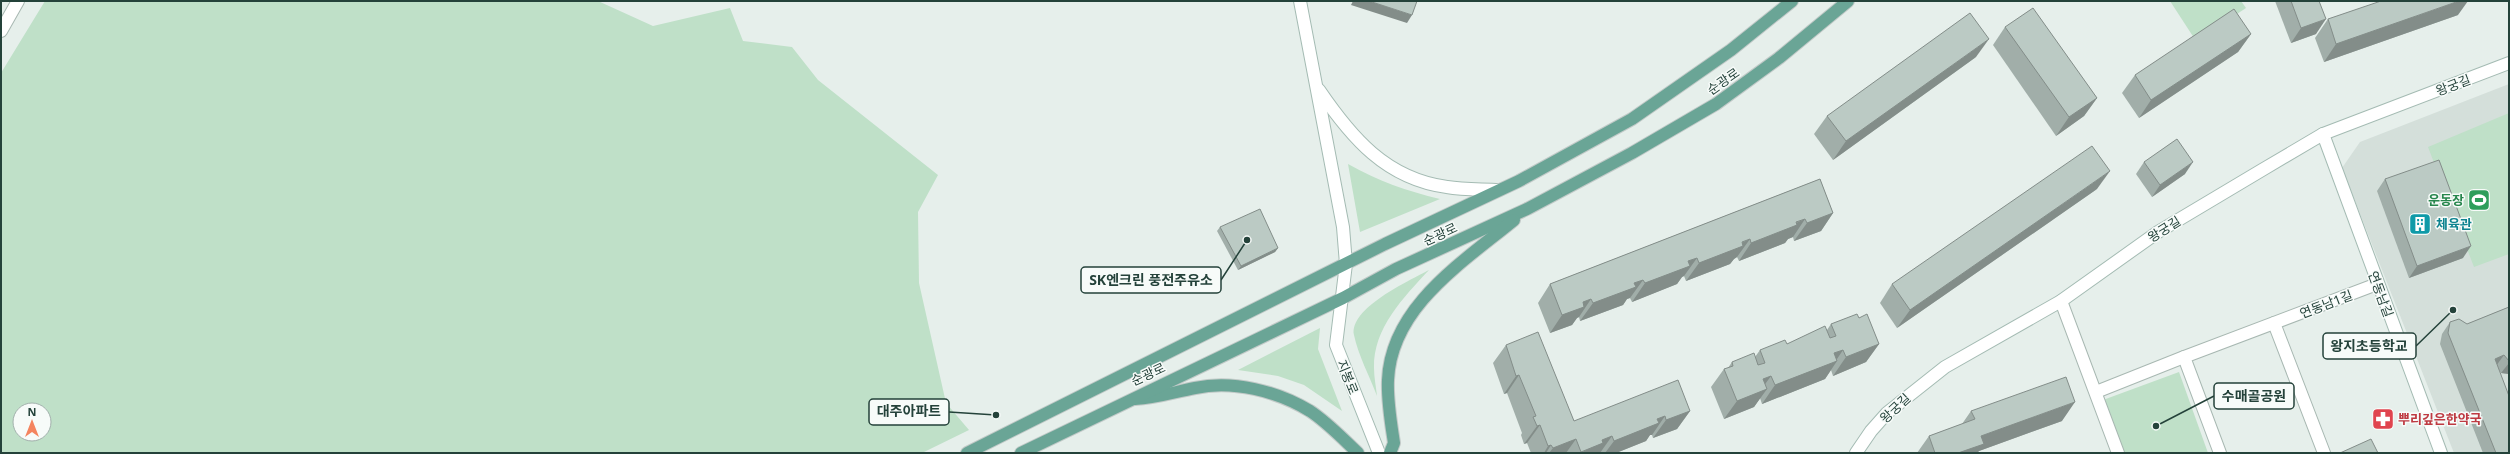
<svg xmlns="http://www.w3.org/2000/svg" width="2510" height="454" viewBox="0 0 2510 454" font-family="'Noto Sans','Noto Sans KR',sans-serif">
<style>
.built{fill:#d4dfda}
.green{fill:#bfe0c8;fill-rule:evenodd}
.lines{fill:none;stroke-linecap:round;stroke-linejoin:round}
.street-casing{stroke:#a8b8b2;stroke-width:14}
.secondary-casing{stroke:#a4bbb3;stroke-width:14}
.primary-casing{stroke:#c2cac8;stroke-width:14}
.street{stroke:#fff;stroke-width:12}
.secondary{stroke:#fff;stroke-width:12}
.primary{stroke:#6aa596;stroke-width:12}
.wall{fill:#a1aea9}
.shaded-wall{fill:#838d89}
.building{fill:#bbcac4;stroke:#838d89}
.labels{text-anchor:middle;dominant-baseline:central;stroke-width:3;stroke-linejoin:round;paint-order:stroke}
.street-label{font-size:13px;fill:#24423a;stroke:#f7fbf9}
.leisure-label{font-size:13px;font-weight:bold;fill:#27864d;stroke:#f7fbf9;text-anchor:end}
.culture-label{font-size:13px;font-weight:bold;fill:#0d838f;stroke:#f7fbf9;text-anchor:start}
.health-label{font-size:13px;font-weight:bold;fill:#be3a42;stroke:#f7fbf9;text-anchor:start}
.leader{fill:none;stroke:#24423a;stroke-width:1.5}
.callout-dot{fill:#24423a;stroke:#f7fbf9;stroke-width:1.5}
.callout{fill:#f7fbf9;stroke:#24423a;stroke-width:1.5}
.callout-label{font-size:14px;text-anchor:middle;font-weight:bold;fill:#24423a}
</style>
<rect width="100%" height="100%" fill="#e6efeb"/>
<path class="built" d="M2509 84V453H2454L2342 168 2360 142Z"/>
<g class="green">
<path d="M45 1H598L653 26 730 8 743 41 792 47 818 80 938 175 918 212 919 283 946 403 969 430 922 453H1V73ZM20 410H44V434H20Z"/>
<path d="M2170 1H2241L2246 8 2196 41Z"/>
<path d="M2509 113V254L2474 267 2428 147Z"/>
<path d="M1348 164C1378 181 1407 191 1440 199L1360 232Z"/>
<path d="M1429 270C1404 297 1373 328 1374 368 1374 377 1376 387 1377 396 1370 377 1358 355 1354 335 1349 308 1409 281 1429 270Z"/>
<path d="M1320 328 1318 349 1342 411 1304 385 1278 376 1238 370Z"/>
<path d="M2179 372 2208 453H2124L2103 400Z"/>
</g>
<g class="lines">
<g class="street-casing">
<g id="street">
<path d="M1 31 18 1"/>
<path d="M2061 301 2118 453"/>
<path d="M2274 323 2324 453"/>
<path d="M2096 392 2184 357"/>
<path d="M2220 453 2184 357 2377 284"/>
</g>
</g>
<g class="secondary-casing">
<g id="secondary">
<path d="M1300 1 1343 227 1346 264 1336 345 1379 453"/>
<path d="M1319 90C1351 137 1386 179 1447 187 1464 190 1482 189 1499 190"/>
<path d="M2323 134 2441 453"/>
<path d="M1856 453 1871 431 1887 413 1945 367 2061 301 2158 232 2262 170 2323 134 2509 63"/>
</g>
</g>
<g class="primary-casing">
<g id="primary">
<path d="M1135 399C1157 398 1174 392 1195 388 1233 380 1277 391 1310 411 1327 422 1343 439 1358 453"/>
<path d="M967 453 1385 244 1519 181 1632 119 1731 50 1792 1"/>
<path d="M1021 453 1343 298 1396 269 1527 209 1632 153 1716 104 1779 58 1848 1"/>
<path d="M1390 453 1394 443C1391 423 1387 401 1388 380 1391 307 1463 262 1514 220"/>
</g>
</g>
<use href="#street" class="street"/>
<use href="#secondary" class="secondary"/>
<use href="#primary" class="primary"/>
</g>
<g class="wall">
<path d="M2275 1H2319L2316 34 2291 43Z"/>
<path d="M2458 15 2324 62 2315 38 2328 19Z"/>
<path d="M2005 27 2097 98 2084 116 2056 136 1993 45Z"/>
<path d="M2251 34 2238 52 2139 118 2122 93 2135 75Z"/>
<path d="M1976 57 1833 160 1814 134 1827 116Z"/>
<path d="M2144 162 2185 174 2152 197 2136 174Z"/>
<path d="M1820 179 1833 213 1821 231 1794 241 1793 237 1788 239 1785 243 1739 261 1737 257 1734 259 1730 264 1686 281 1684 276 1682 277 1677 284 1632 302 1630 298 1627 299 1623 305 1580 321 1579 317 1577 318 1572 325 1550 333 1538 303 1550 284Z"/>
<path d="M2385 179 2463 258 2409 278 2377 191Z"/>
<path d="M2097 189 1897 328 1880 303 1892 284Z"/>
<path d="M1220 227 1278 248 1275 252 1238 270 1217 231Z"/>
<path d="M2509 307V374L2501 373 2499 370 2509 453H2483L2440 344 2442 334 2450 322 2467 324Z"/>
<path d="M1859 318 1879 344 1866 362 1833 376 1831 370 1825 379 1762 404 1760 398 1754 407 1724 419 1711 387 1724 369 1728 368 1732 362 1755 357 1760 350 1787 344 1827 330 1831 324Z"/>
<path d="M1506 345 1574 421 1690 411 1677 429 1653 438 1652 435H1650L1646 441 1616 453H1531L1527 443 1524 444 1521 435 1522 433 1507 393 1504 394 1493 363Z"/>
<path d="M1971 411 2062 421 1979 451 1977 453H1917L1929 436 1962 424Z"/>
</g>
<g class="shaded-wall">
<path d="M1353 1H1369L1412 15 1407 23 1351 5Z"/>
<path d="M2459 1H2468L2458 15 2324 62 2336 44Z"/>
<path d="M2326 19 2316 34 2291 43 2301 28Z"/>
<path d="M2251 34 2238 52 2139 118 2151 100Z"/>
<path d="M1989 39 1976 57 1833 160 1846 141Z"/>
<path d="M2097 98 2084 116 2056 136 2069 117Z"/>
<path d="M2193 162 2185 174 2152 197 2160 185Z"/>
<path d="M2110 171 2097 189 1897 328 1910 310Z"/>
<path d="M1833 213 1821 231 1794 241 1807 223Z"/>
<path d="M1805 219 1793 237 1788 239 1785 243 1739 261 1751 243Z"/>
<path d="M1750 239 1737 257 1734 259 1730 264 1686 281 1699 263Z"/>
<path d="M2471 246 2463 258 2409 278 2417 266Z"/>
<path d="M1278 248 1275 252 1238 270 1241 266Z"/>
<path d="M1697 258 1684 276 1682 277 1677 284 1632 302 1645 283 1688 261Z"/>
<path d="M1643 280 1630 298 1627 299 1623 305 1580 321 1593 303 1634 283Z"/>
<path d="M1591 299 1579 317 1577 318 1572 325 1550 333 1562 315 1583 302Z"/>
<path d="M1879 344 1866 362 1833 376 1846 357Z"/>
<path d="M1843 350 1835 362 1837 361 1825 379 1762 404 1775 385 1834 353Z"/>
<path d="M2504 355 2496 366 2495 359Z"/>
<path d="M2509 363V374L2501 373Z"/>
<path d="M1519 375 1507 393 1504 394 1516 376Z"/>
<path d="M1771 376 1760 391 1767 389 1754 407 1724 419 1737 401 1763 379Z"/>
<path d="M2075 402 2062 421 1979 451 1977 453H1958L1981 436Z"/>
<path d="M1690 411 1677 429 1653 438 1666 420Z"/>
<path d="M1665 416 1652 435H1650L1646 441 1616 453H1605L1614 441 1657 419Z"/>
<path d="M1540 425 1527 443 1524 444 1537 426Z"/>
<path d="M1612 436 1600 453H1581L1602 440Z"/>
<path d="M1576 439 1566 453H1549L1553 448Z"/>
<path d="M1551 445 1546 453H1544L1548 446Z"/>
</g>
<g class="building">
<path d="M1369 1H1417L1412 15Z"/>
<path d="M2291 1H2319L2326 19 2301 28Z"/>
<path d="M2381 1H2459L2336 44 2328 19Z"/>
<path d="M2033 8 2097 98 2069 117 2005 27Z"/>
<path d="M2234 9 2251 34 2151 100 2135 75Z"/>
<path d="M1970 13 1989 39 1846 141 1827 116Z"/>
<path d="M2177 139 2193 162 2160 185 2144 162Z"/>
<path d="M2092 146 2110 171 1910 310 1892 284Z"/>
<path d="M2439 160 2471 246 2417 266 2385 179Z"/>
<path d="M1820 179 1833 213 1807 223 1805 219 1796 222 1797 225 1751 243 1750 239 1742 242 1743 246 1699 263 1697 258 1688 261 1690 266 1645 283 1643 280 1634 283 1636 287 1593 303 1591 299 1583 302 1584 307 1562 315 1550 284Z"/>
<path d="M1260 209 1278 248 1241 266 1220 227Z"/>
<path d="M2509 307V361L2504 355 2495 359 2509 396V453H2496L2448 333 2450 322 2459 319 2467 324Z"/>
<path d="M1857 314 1859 318 1867 314 1879 344 1846 357 1843 350 1834 353 1837 361 1775 385 1771 376 1763 379 1767 389 1737 401 1724 369 1733 366 1732 362 1754 353 1758 365 1765 363 1760 350 1785 340 1787 344 1825 326 1830 338 1836 336 1831 324Z"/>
<path d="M1538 332 1574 421 1678 380 1690 411 1666 420 1665 416 1657 419 1659 423 1614 441 1612 436 1602 440 1603 443 1581 452 1576 439 1553 448 1551 445 1548 446 1540 425 1537 426 1533 417 1536 416 1519 375 1516 376 1506 345Z"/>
<path d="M2066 377 2075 402 1981 436 1984 444 1958 453H1935L1929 436 1975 419 1971 411Z"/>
<path d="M2371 439 2378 453H2340Z"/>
</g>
<defs>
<g id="stadium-square" transform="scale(1.15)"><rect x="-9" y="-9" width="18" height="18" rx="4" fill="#2e9e5b" stroke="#f7fbf9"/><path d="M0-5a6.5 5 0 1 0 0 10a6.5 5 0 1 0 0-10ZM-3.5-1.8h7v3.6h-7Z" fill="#fff"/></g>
<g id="building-square" transform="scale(1.15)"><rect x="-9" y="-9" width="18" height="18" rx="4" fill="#0f9aa8" stroke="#f7fbf9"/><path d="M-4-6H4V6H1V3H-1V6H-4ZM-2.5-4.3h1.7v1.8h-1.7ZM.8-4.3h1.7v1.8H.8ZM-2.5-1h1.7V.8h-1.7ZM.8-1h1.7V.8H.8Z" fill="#fff"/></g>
<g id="pharmacy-square" transform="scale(1.15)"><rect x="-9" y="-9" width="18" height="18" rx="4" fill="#e0444e" stroke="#f7fbf9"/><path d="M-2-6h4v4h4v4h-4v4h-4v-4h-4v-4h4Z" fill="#fff"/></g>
</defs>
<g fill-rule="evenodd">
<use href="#stadium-square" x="2479" y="200"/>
<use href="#building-square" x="2420" y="224"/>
<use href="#pharmacy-square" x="2383" y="419"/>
</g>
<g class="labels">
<g class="street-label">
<text transform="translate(1723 81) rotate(-35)">순광로</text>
<text transform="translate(2453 85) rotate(-21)">왕궁길</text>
<text transform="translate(2164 229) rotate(-32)">왕궁길</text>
<text transform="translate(1440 234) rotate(-25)">순광로</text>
<text transform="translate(2381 294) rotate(70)">연동남길</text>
<text transform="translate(2326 304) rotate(-21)">연동남1길</text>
<text transform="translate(1148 374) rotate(-25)">순광로</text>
<text transform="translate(1348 377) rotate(68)">지봉로</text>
<text transform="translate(1895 408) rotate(-43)">왕궁길</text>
</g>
<g class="leisure-label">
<text x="2464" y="200">운동장</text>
</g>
<g class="culture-label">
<text x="2436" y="224">체육관</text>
</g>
<g class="health-label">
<text x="2398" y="419">뿌리깊은한약국</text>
</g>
</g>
<path class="leader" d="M1247 240L1221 280M2453 310L2416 346M2156 426L2214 396M996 415L949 412"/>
<g class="callout-dot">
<circle cx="1247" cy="240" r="4"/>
<circle cx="2453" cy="310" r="4"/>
<circle cx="2156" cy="426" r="4"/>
<circle cx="996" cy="415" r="4"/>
</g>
<g class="callout">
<rect x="1081" y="267" width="140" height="26" rx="4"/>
<rect x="2323" y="333" width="93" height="26" rx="4"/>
<rect x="2214" y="383" width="80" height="26" rx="4"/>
<rect x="869" y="399" width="80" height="26" rx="4"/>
</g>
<g class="callout-label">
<text x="1151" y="285">SK엔크린 풍전주유소</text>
<text x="2369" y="351">왕지초등학교</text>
<text x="2254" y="401">수매골공원</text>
<text x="909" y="416">대주아파트</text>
</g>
<rect width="2510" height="454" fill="none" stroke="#24423a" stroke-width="4"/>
<g transform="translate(32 422)"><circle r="19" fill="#f7fbf9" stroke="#a3b1ad"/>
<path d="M0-3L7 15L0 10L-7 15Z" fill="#f4845f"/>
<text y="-6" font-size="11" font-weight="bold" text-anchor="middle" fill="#24423a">N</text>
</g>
</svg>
